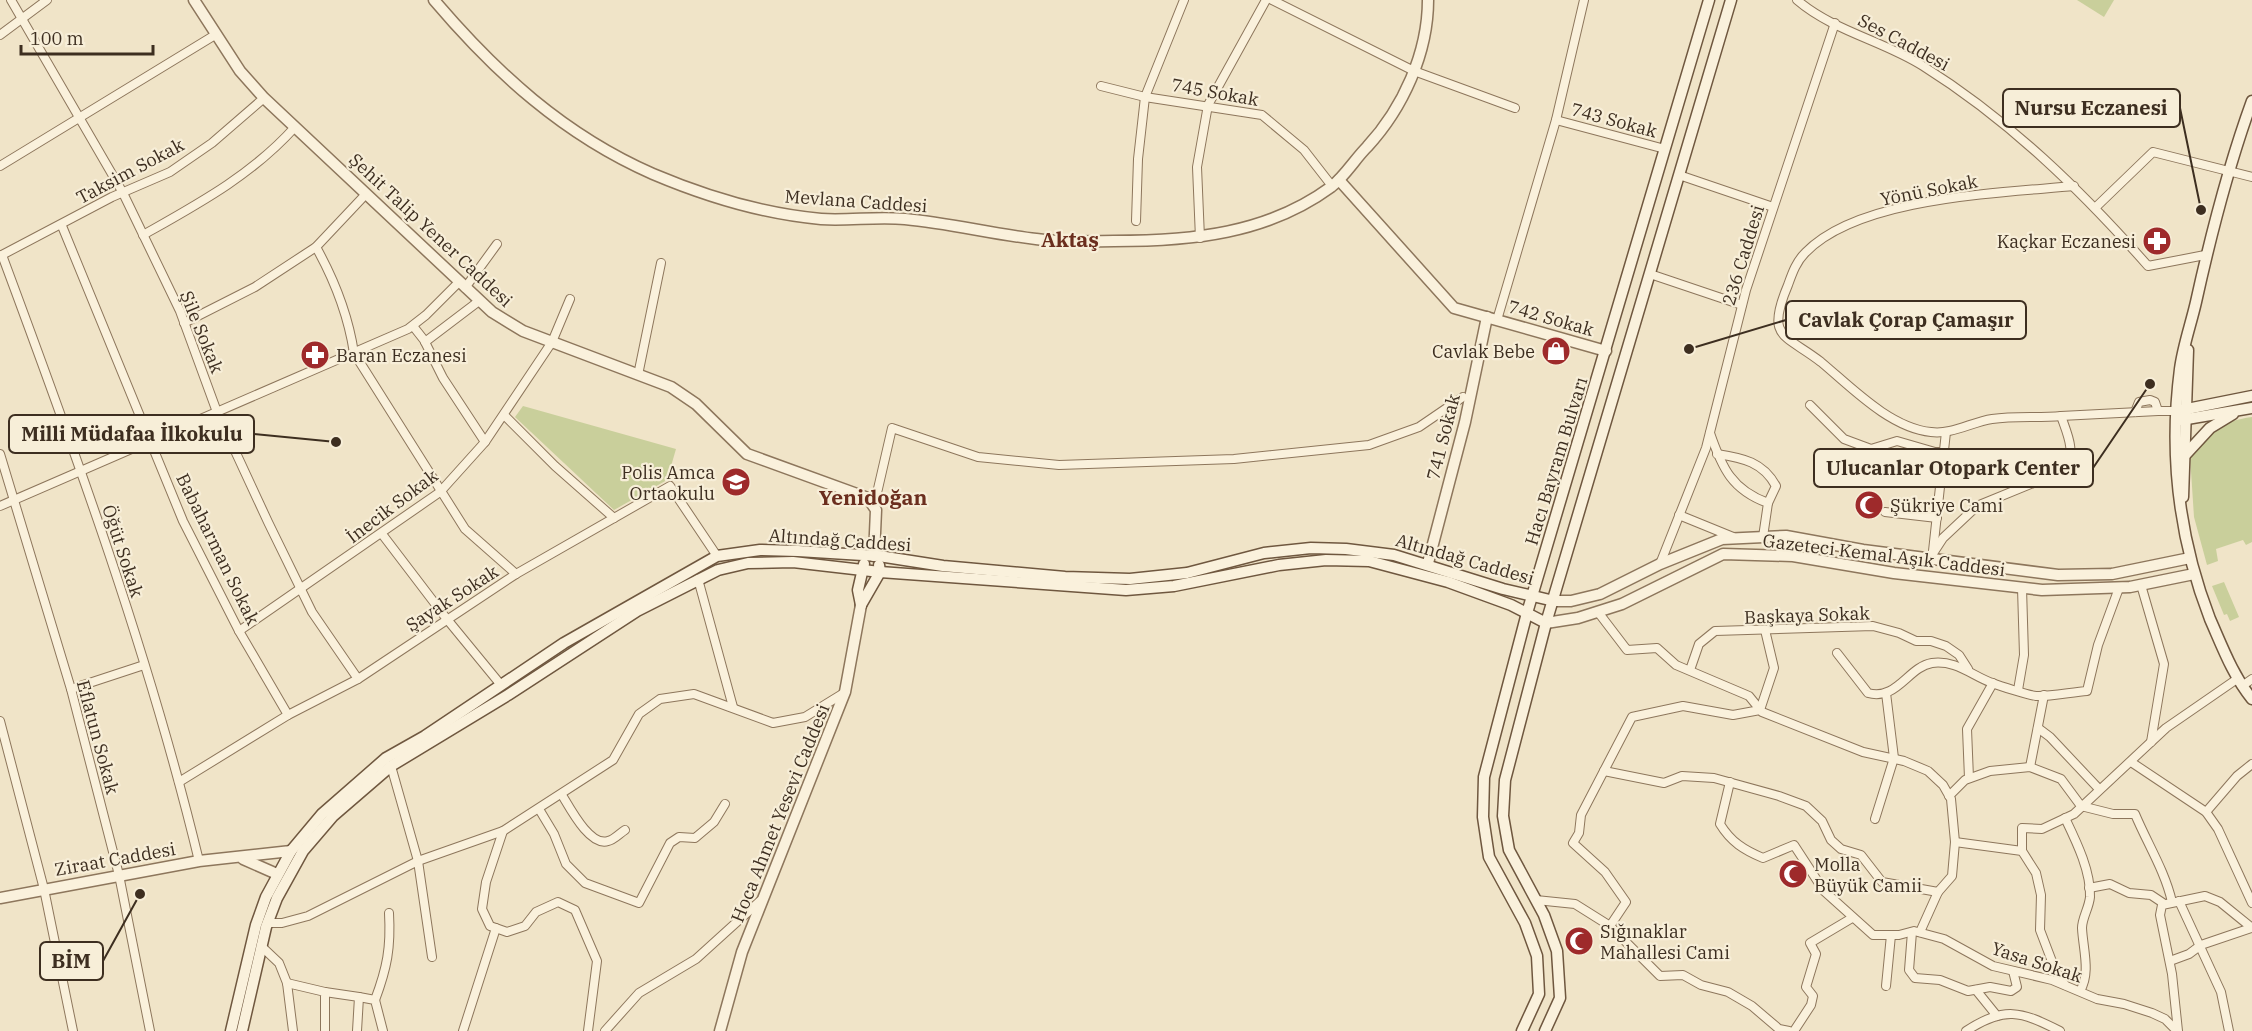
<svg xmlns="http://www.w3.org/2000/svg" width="2252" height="1031" viewBox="0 0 2252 1031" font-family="'IBM Plex Serif',serif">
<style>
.green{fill:#c9cf9b}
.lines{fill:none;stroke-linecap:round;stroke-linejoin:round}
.minor-casing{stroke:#8d765c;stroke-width:10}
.tertiary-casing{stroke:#8d765c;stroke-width:13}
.secondary-casing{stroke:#6f573f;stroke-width:13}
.minor{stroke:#faf1dc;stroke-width:8}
.tertiary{stroke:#faf1dc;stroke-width:10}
.secondary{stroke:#faf1dc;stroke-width:10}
.labels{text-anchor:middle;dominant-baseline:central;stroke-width:4.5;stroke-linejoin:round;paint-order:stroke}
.street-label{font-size:18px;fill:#3d2e20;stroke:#f7eed8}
.poi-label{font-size:18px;fill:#3d2e20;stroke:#f7eed8;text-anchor:start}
.quarter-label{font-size:21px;font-weight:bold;fill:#6b2e1e;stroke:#f7eed8}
.leader{fill:none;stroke:#3d2e20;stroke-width:2}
.callout-dot{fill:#3d2e20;stroke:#f7eed8;stroke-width:2}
.callout{fill:#f7eed8;stroke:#3d2e20;stroke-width:2}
.callout-label{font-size:20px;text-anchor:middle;font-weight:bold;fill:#3d2e20}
</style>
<rect width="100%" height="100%" fill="#f0e4c8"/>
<g class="green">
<path d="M2077 0H2114L2104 17Z"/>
<path d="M523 406 676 449 667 480 614 510 515 417Z"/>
<path d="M2252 417V542L2246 545 2243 540 2216 549 2218 561 2207 565 2194 517 2190 456C2210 433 2221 421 2252 417Z"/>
<path d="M2224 582 2239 617 2230 621 2227 614 2224 615 2212 586Z"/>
</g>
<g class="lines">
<g class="minor-casing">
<g id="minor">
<path d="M11 0 123 193 180 311 217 412 268 522 312 612 358 679"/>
<path d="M1272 0 1414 71 1515 108"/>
<path d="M1797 0C1833 31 1884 41 1923 66 2009 120 2081 190 2148 266L2205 255"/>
<path d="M0 35 47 0"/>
<path d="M1101 86 1145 97 1262 115 1304 150 1332 186"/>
<path d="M1556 120 1665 149"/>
<path d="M0 166 215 35"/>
<path d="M1679 175 1773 207"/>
<path d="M2096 207 2153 152 2252 177"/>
<path d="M1136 221 1138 159 1145 97 1184 0"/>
<path d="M62 226 183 521 239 631 288 715"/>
<path d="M143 235C198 204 252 175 295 127"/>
<path d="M1200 238 1197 167 1208 105 1266 0"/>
<path d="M316 247C335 281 348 314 354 353L465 529 516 574"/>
<path d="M2 255C76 454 149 654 199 861"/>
<path d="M0 256 112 197 170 172 212 143 264 98"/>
<path d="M1650 274 1742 305"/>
<path d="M465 288 497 244"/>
<path d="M1497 320 1556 120 1584 0"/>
<path d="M184 323 255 287 316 247 366 194"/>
<path d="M413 326 424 340 443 378 485 442"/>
<path d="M425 342 479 301"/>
<path d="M638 375 661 263"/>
<path d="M1810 405 1844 439 1871 449 1897 441 1935 452H1946"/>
<path d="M2135 412 2139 402 2150 400 2155 402 2158 411H2177"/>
<path d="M504 415 555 466 614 518"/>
<path d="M2061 416C2038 418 2015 416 1992 419 1972 422 1951 435 1931 432 1890 428 1851 387 1821 362 1785 334 1765 339 1788 285 1792 274 1796 262 1805 253 1858 197 2001 193 2074 186"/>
<path d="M1710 433C1722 468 1732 490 1768 503L1763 537"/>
<path d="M0 454 71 689 119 875 150 1031"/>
<path d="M1717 454C1743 458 1763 462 1776 486L1768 503"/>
<path d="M0 506 408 329 426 315 459 282"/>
<path d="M874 506 892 428 978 457 1059 465 1234 459 1369 445 1419 427 1463 397"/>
<path d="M1885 512 1937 518"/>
<path d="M1679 515 1733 537"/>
<path d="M382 534 446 618 501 685"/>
<path d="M1933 551 1946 432"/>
<path d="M1930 558 1943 538 1977 506 2065 470C2076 451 2068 436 2061 416L2158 411"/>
<path d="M1660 564 1706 448 1746 290 1835 23"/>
<path d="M698 579 733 707"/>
<path d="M2141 585 2164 664 2151 742"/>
<path d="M1598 612 1627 650 1657 648 1676 665 1749 696 1762 712 1863 752 1904 761 1928 771 1943 785 1951 799 1955 842 1952 876 1938 892 1920 932"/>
<path d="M239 631 440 492 485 442 552 342 570 299"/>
<path d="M1837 653 1868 693C1897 701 1908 667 1932 663 1956 660 1971 675 1992 683 2000 686 2028 695 2036 696 2047 697 2073 692 2087 691L2098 645 2119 588"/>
<path d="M1690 670 1699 644 1715 631 1873 626 1899 633 1916 641H1931L1946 646 1959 655 1968 669"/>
<path d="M2242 686 2252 679"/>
<path d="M71 689 144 665"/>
<path d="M2018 690 2024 655 2022 588"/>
<path d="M1760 710 1774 668 1765 630"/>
<path d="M0 721 44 889 73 1031"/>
<path d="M2038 728 2050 737 2099 789"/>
<path d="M2131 762 2206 812 2218 829 2252 903"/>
<path d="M391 766 418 861 432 957"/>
<path d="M2030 767 2044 695"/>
<path d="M1604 771 1664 783 1682 776 1714 778 1779 796 1806 806 1822 821 1831 840 1841 849 1861 855 1882 882 1938 892"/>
<path d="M1969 778 1967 729 1993 683"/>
<path d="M179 782 288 715 358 679 516 574 670 486 717 556"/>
<path d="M1730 782 1720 824C1731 842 1744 850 1763 858L1794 845 1824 891 1873 935H1899L1914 931 1944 939 1993 966 2052 980 2097 999 2124 1004 2152 1013 2165 1019 2177 1031"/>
<path d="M562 795C570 808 590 847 608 841 614 840 620 833 625 830"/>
<path d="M1949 796 1965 780 1990 771 2030 767 2061 779 2081 806 2113 814H2135C2147 843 2165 871 2172 902"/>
<path d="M539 809 554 834 566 864 585 883 639 903 670 843 679 837 695 838 714 822 725 804"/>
<path d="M2206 812 2237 776 2252 764"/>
<path d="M2065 818C2076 841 2091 871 2090 897 2089 908 2082 918 2082 928 2083 949 2091 973 2080 991"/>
<path d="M1875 819 1894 758 1886 693"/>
<path d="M503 831 486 882 482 909 490 926 507 932 525 926 536 912 558 902 575 910 597 961 588 1031"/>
<path d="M1955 842 2022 851 2036 873 2041 895 2040 930 2056 972 2065 985"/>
<path d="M2022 851V828L2042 829 2074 814 2166 728 2237 679"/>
<path d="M2089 888 2110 884 2129 893 2151 895 2163 903"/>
<path d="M1536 900 1575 904 1610 926 1660 976 1683 975 1701 985 1728 992 1752 1006 1779 1029 1789 1031"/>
<path d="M2179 901 2221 992 2229 1031"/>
<path d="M267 923H282L308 916 418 861 503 831 613 760 639 714 660 699 694 694 773 723 805 717 844 693"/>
<path d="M1610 926 1626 902 1605 872 1573 843 1579 833 1581 815 1632 717 1683 706 1733 715 1760 710"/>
<path d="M1912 932 1909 970 1915 978 1940 980 1968 991 1990 987 2011 991 2017 987 2013 971"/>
<path d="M261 946 279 963 287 983 293 1031"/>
<path d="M2170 961 2189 954 2201 945 2251 928"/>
<path d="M287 983 325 992V1031"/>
<path d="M1886 986 1891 935"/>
<path d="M1976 990 1997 1016"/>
<path d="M325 992 359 997 357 1031"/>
<path d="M359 997 375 1000 383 1031"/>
<path d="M375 1000C387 968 391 948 389 913"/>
<path d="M463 1031 496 928"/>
<path d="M605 1031 639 993 696 959 760 901"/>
<path d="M1794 1031 1811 1005 1813 996 1806 987 1816 954 1810 943 1852 918"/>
<path d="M1966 1031C2005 1006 2020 1011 2060 1031"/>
<path d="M2178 1031 2172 974 2160 915 2162 905 2205 896 2220 902 2252 928"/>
</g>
</g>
<g class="tertiary-casing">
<g id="tertiary">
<path d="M194 0 240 71 264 98 492 312 523 331 671 387 696 404 747 454 868 498 876 510 874 556"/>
<path d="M434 0C496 73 564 135 653 174 705 196 764 214 821 219 849 221 877 216 905 219 949 223 992 234 1036 239 1062 243 1088 241 1114 241 1191 241 1267 234 1331 187 1345 176 1355 159 1367 147 1403 108 1428 53 1428 0"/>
<path d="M1339 180 1454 308 1606 351"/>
<path d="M1428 563 1465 422 1487 317"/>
<path d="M1554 601H1571L1600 594 1660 564 1722 539 1786 536 1863 550 2058 575 2112 574 2190 558"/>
<path d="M1546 623 1578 618 1622 604 1723 554 1793 556 1894 573 2042 590 2130 587 2194 574"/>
<path d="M243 859 277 874"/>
<path d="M0 898 199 861 291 851"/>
<path d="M720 1031 742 952 845 692 861 605"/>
</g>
</g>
<g class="secondary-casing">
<g id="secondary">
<path d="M2252 101C2228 167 2211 234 2196 302 2191 324 2183 346 2180 369 2169 454 2179 539 2210 619 2222 646 2233 676 2252 699"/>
<path d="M2182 410 2252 396"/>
<path d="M2181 420 2252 408"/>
<path d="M2186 454 2210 428 2233 414"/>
<path d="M2183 497 2188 350"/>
<path d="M861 605 880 572 879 565"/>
<path d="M861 605 858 590 864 564"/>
<path d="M231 1031 256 925 266 897 291 851 322 814 386 758 425 736 564 643 717 556 760 550 798 551 879 556 943 566 1065 577 1130 579 1187 573 1264 553 1311 548 1346 549 1394 555 1503 589 1554 601"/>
<path d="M242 1031 266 927 277 898 303 851 333 816 391 766 508 695 637 611 718 570 748 563 793 562 880 572 1126 590 1174 586 1279 565 1326 560 1369 561 1448 582 1511 605 1546 623"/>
<path d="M1522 1031 1539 994 1537 956 1525 923 1489 857 1483 817 1484 777 1527 613 1709 0"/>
<path d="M1545 1031 1560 998 1557 951 1544 915 1509 850 1503 816 1505 780 1546 623 1731 0"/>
</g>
</g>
<use href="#minor" class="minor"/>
<use href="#tertiary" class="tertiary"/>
<use href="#secondary" class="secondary"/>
</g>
<defs>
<g id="pharmacy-disc" transform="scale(1.5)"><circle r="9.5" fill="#9e2a2b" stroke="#f7eed8"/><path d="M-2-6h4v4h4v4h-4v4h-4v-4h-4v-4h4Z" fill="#fff"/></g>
<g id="shop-disc" transform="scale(1.5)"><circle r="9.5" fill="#9e2a2b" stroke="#f7eed8"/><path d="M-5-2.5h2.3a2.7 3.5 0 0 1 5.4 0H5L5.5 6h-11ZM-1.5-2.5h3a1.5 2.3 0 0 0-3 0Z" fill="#fff"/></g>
<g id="school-disc" transform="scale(1.5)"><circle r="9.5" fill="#9e2a2b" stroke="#f7eed8"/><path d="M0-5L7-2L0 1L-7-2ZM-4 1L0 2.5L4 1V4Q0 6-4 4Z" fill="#fff"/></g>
<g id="mosque-disc" transform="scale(1.5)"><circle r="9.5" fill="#9e2a2b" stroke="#f7eed8"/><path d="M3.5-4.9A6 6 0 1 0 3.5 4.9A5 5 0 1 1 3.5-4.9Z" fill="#fff"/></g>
</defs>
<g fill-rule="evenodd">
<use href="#pharmacy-disc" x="2157" y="241"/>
<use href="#shop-disc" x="1556" y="351"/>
<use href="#pharmacy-disc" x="315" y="355"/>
<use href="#school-disc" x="736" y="482"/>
<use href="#mosque-disc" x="1869" y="505"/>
<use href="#mosque-disc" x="1793" y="874"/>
<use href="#mosque-disc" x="1579" y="941"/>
</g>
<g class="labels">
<g class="street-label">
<text transform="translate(1904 42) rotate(28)">Ses Caddesi</text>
<text transform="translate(1215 92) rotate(10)">745 Sokak</text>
<text transform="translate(1614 120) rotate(15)">743 Sokak</text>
<text transform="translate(130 171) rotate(-28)">Taksim Sokak</text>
<text transform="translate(1929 190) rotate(-11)">Yönü Sokak</text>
<text transform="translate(856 201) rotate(4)">Mevlana Caddesi</text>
<text transform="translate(431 230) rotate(43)">Şehit Talip Yener Caddesi</text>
<text transform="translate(1743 255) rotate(-73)">236 Caddesi</text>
<text transform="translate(1551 318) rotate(16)">742 Sokak</text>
<text transform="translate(202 332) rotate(68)">Şile Sokak</text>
<text transform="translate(1443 437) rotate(-76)">741 Sokak</text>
<text transform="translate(1556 461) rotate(-73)">Hacı Bayram Bulvarı</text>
<text transform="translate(392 506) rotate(-37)">İnecik Sokak</text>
<text transform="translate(840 540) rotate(4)">Altındağ Caddesi</text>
<text transform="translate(218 549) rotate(64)">Babaharman Sokak</text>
<text transform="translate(123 551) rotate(72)">Öğüt Sokak</text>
<text transform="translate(1884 555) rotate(7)">Gazeteci Kemal Aşık Caddesi</text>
<text transform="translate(1465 559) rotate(16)">Altındağ Caddesi</text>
<text transform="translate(452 598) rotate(-33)">Şayak Sokak</text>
<text transform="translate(1807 615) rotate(-2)">Başkaya Sokak</text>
<text transform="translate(98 737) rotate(75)">Eflatun Sokak</text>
<text transform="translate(780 813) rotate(-68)">Hoca Ahmet Yesevi Caddesi</text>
<text transform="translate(115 859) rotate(-10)">Ziraat Caddesi</text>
<text transform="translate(2037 962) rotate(18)">Yasa Sokak</text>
</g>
<g class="poi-label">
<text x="2136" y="241" text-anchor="end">Kaçkar Eczanesi</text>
<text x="1535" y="351" text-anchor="end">Cavlak Bebe</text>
<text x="336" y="355">Baran Eczanesi</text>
<text x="715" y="472" text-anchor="end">Polis Amca<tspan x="715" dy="21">Ortaokulu</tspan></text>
<text x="1890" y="505">Şükriye Cami</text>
<text x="1814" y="864">Molla<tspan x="1814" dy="21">Büyük Camii</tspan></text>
<text x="1600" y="931">Sığınaklar<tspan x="1600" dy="21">Mahallesi Cami</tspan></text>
</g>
<g class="quarter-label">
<text x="1070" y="239">Aktaş</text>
<text x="873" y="497">Yenidoğan</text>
</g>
</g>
<path class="leader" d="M2201 210L2180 108M1689 349L1786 320M336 442L254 434M2150 384L2093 468M140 894L103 961"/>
<g class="callout-dot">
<circle cx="2201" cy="210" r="6"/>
<circle cx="1689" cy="349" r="6"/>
<circle cx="336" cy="442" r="6"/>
<circle cx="2150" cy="384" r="6"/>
<circle cx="140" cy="894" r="6"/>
</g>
<g class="callout">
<rect x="2003" y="89" width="177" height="38" rx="6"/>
<rect x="1786" y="301" width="240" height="38" rx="6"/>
<rect x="9" y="415" width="245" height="38" rx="6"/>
<rect x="1814" y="449" width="279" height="38" rx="6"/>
<rect x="40" y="942" width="63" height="38" rx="6"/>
</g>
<g class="callout-label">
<text x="2091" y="115">Nursu Eczanesi</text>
<text x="1906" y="327">Cavlak Çorap Çamaşır</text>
<text x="132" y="441">Milli Müdafaa İlkokulu</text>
<text x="1953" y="475">Ulucanlar Otopark Center</text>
<text x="71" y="968">BİM</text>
</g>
<path d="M21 45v9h132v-9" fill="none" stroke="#3d2e20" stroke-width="3"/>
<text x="30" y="45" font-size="18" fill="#3d2e20" stroke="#f7eed8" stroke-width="4.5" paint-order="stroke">100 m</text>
</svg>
